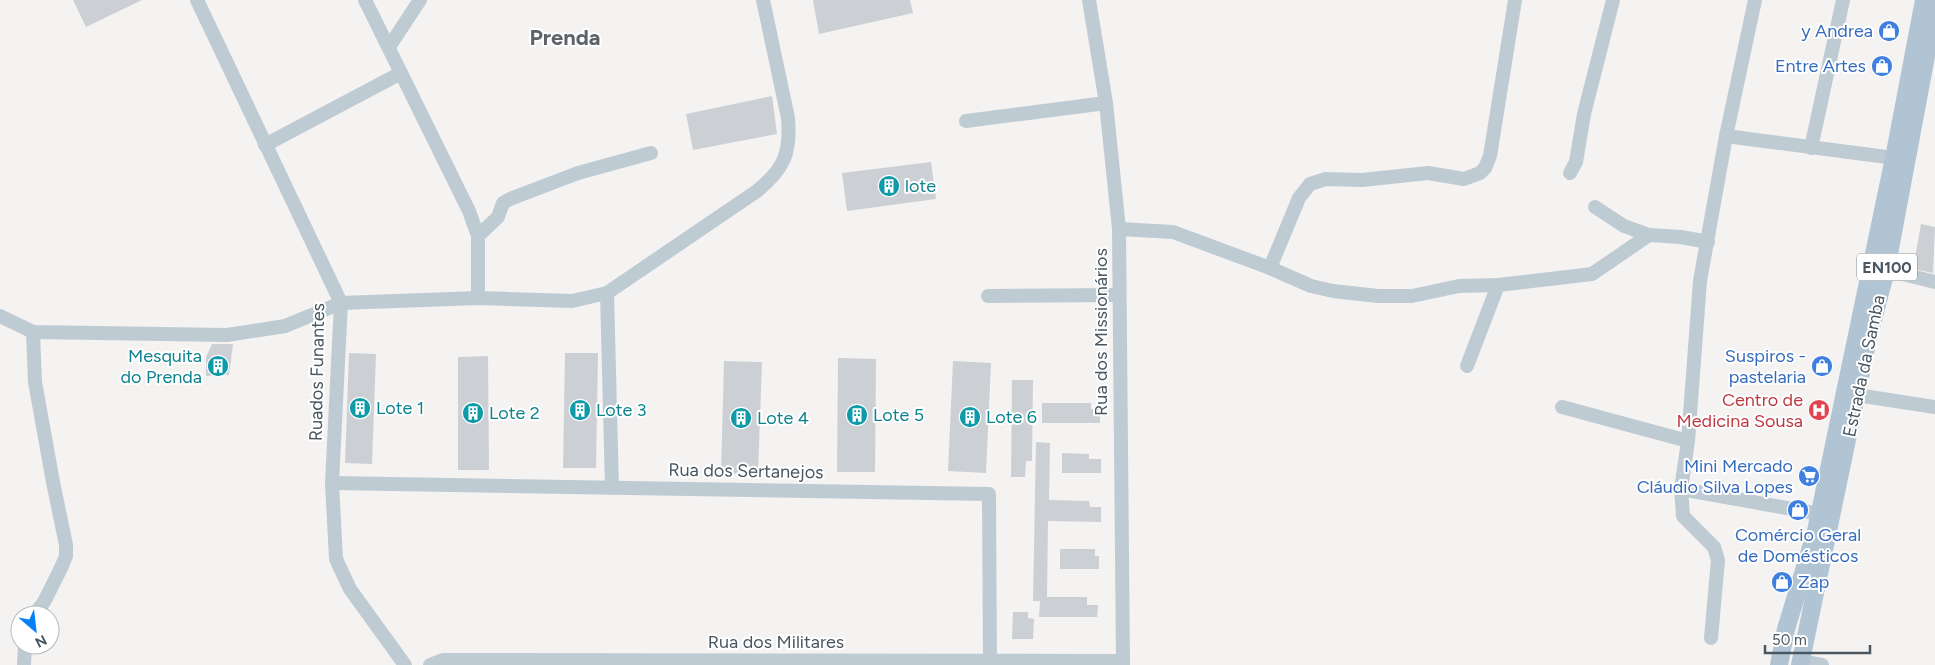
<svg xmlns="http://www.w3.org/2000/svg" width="1935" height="665" viewBox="0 0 1935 665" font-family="Figtree,sans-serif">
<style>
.building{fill:#ccd0d5}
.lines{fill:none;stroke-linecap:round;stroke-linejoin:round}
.minor{stroke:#bfcbd3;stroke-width:14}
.major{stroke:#b0c4d3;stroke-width:18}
.labels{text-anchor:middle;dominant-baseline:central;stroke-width:4;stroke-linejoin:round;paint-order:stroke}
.shield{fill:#fff;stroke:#7f8991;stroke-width:1}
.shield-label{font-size:16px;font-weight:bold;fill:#485762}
.shop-label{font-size:18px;fill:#366cbe;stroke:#fff;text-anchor:end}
.culture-label{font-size:18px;fill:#0d838f;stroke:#fff;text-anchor:start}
.street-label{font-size:18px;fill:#485762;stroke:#fff}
.health-label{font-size:18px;fill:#be3a42;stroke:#fff;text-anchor:end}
.district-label{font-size:22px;font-weight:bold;fill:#5e6368;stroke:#fff}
</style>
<rect width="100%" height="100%" fill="#f5f2f2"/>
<g class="building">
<path d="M73 0H142L86 27Z"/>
<path d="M813 0H910L913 13 819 34Z"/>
<path d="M772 96 777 134 693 150 686 114Z"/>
<path d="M931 162 936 199 847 211 842 173Z"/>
<path d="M1921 224 1935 227 1933 273 1913 269Z"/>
<path d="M212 344H233L229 375 206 376V357Z"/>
<path d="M349 353 376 354 372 464 345 463Z"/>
<path d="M565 353H598L596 468H563Z"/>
<path d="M488 356 489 470H458V357Z"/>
<path d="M838 358 876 359 875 472H837Z"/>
<path d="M724 361 762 362 758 474 721 473Z"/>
<path d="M953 361 991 363 986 473 948 471Z"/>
<path d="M1012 380H1033L1032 461H1026L1025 477H1011Z"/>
<path d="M1042 403H1091V409H1100V423H1042Z"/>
<path d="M1036 442 1050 443 1049 500 1089 501 1090 507H1101V522L1048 521 1047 597H1087V605H1098L1097 617H1039L1040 601H1033Z"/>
<path d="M1062 453 1089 454V459H1101V473H1062Z"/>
<path d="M1060 549H1095V556H1099V569H1060Z"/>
<path d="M1013 612H1028V618L1034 619 1033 639H1012Z"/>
</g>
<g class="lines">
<g class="minor">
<path d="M197 0 341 303 332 483 336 559 350 589 405 665"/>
<path d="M365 0 469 211 478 236V298"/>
<path d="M1089 0 1106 103 1119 229 1123 665"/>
<path d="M1755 0 1726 136 1700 281 1688 441 1681 489 1820 514"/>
<path d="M389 47 420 0"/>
<path d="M966 121 1106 103"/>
<path d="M1726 136 1894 158"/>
<path d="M265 145 401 73"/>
<path d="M1811 148 1843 0"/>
<path d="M1570 173 1576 162 1584 114 1613 0"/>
<path d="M1595 207 1624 226 1649 235"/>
<path d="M1119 229 1173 232 1270 268 1311 286 1333 291 1378 296H1412L1459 286 1498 285 1592 274 1649 235 1681 237 1708 242"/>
<path d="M478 236 498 217 503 203 510 199 578 173 651 153"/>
<path d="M1270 268 1299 198 1310 184 1326 179 1362 180 1428 173 1464 179 1480 173 1485 168 1490 156 1515 0"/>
<path d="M1886 270 1935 282"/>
<path d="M607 293 612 488"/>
<path d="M988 296 1118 295"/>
<path d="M0 316 33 332 227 335 285 326 341 303 478 298 572 301 607 293 757 191C784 169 791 153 788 118L763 0"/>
<path d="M33 332 35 382 53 482 66 545V556L61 568 44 602 34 615"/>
<path d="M1467 366 1498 285"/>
<path d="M1857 395 1935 407"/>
<path d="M1562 407 1688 441"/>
<path d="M332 483 989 494 990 665"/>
<path d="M1681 489 1683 516 1714 547 1718 560 1711 638"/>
<path d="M1811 663 1822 665"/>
<path d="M24 665 25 645"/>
<path d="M430 665 443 660 1123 661"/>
</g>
<g class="major">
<path d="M1779 665 1786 629 1816 531 1894 158 1924 0"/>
<path d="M1800 665 1868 339 1886 270 1935 8"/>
</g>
</g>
<defs>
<g id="shop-disc" transform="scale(1.125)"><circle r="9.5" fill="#3f7fe0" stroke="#fff"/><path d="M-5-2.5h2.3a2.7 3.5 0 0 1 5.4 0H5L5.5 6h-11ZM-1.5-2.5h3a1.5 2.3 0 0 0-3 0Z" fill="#fff"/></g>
<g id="building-disc" transform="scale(1.125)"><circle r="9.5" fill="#0f9aa8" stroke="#fff"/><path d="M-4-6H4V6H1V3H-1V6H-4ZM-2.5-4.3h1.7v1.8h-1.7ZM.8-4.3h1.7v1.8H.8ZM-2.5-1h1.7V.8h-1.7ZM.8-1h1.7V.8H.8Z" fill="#fff"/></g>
<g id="hospital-disc" transform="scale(1.125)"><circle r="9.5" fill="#e0444e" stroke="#fff"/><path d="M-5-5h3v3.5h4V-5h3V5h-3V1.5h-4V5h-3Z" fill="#fff"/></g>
<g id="supermarket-disc" transform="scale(1.125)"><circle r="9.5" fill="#3f7fe0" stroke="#fff"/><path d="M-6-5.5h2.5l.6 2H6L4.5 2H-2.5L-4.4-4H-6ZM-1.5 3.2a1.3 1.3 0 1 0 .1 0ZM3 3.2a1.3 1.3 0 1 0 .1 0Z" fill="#fff"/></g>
</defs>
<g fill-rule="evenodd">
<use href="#shop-disc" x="1889" y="31"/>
<use href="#shop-disc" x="1882" y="66"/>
<use href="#building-disc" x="889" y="186"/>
<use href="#building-disc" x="218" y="366"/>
<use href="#shop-disc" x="1822" y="366"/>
<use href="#building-disc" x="360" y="408"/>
<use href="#building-disc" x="580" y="410"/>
<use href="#hospital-disc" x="1819" y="410"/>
<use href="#building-disc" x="473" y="413"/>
<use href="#building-disc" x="857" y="415"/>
<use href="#building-disc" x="970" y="417"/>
<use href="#building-disc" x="741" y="418"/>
<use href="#supermarket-disc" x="1809" y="476"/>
<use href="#shop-disc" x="1798" y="510"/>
<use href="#shop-disc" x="1782" y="582"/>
</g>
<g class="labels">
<rect class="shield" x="1857" y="253.5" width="60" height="27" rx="4"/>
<g class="shield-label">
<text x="1887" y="267">EN100</text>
</g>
<g class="shop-label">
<text x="1873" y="31">y Andrea</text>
<text x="1866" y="66">Entre Artes</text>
<text x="1806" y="356">Suspiros -<tspan x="1806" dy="21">pastelaria</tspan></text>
<text x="1793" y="466">Mini Mercado<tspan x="1793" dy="21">Cláudio Silva Lopes</tspan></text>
<text x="1798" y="535" text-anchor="middle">Comércio Geral<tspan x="1798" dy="21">de Domésticos</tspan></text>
<text x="1798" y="582" text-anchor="start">Zap</text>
</g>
<g class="culture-label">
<text x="905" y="186">lote</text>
<text x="202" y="356" text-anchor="end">Mesquita<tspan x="202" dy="21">do Prenda</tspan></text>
<text x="376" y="408">Lote 1</text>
<text x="596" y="410">Lote 3</text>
<text x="489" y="413">Lote 2</text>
<text x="873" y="415">Lote 5</text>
<text x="986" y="417">Lote 6</text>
<text x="757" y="418">Lote 4</text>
</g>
<g class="street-label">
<text transform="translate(1101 332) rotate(-90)">Rua dos Missionários</text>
<text transform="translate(1864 366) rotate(-78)">Estrada da Samba</text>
<text transform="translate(317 372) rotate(-89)">Ruados Funantes</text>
<text transform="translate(746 471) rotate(1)">Rua dos Sertanejos</text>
<text x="776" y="642">Rua dos Militares</text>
</g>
<g class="health-label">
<text x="1803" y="400">Centro de<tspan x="1803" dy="21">Medicina Sousa</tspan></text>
</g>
<g class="district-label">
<text x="565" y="37">Prenda</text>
</g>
</g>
<g transform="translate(35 630) rotate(152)"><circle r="24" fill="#ffffff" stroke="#b6bcc0"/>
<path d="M0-4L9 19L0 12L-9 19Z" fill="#0980f7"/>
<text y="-8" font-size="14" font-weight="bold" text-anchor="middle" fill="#485762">N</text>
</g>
<path d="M1765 645v8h105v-8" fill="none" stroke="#485762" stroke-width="2.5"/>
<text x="1772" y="645" font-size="15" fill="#485762" stroke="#ffffff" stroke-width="4" paint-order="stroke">50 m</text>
</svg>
